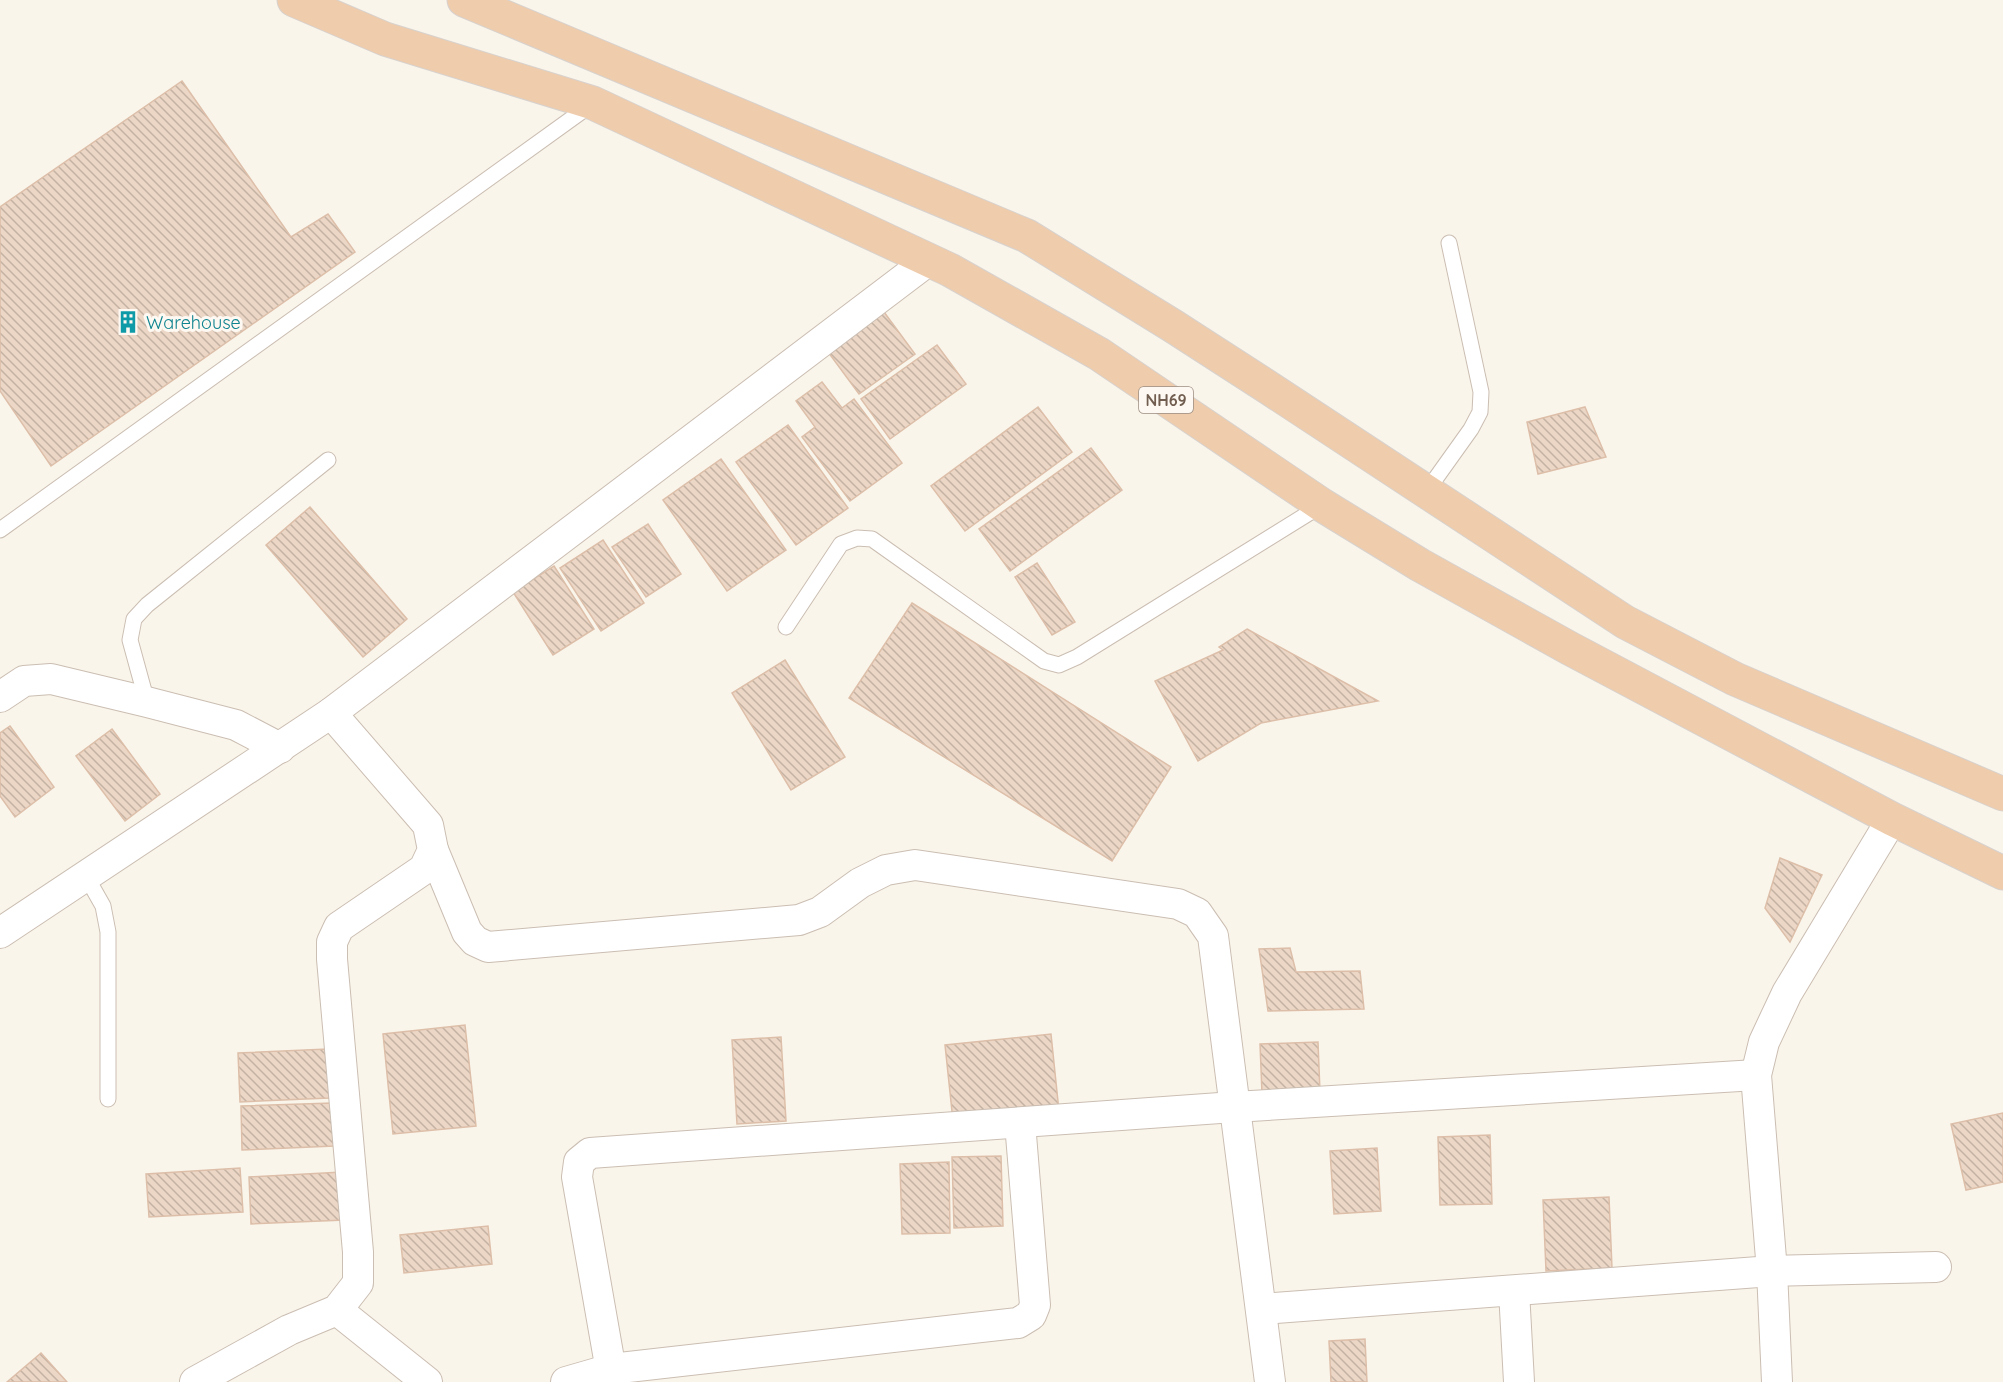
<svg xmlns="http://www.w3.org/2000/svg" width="2003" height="1382" viewBox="0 0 2003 1382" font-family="Quicksand,sans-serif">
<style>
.building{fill:url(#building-back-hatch);stroke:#ddbfa9;stroke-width:1.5}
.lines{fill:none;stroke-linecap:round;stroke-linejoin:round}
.service-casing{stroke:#cbbeb2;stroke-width:17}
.minor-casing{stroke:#cbbeb2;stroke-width:32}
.trunk-casing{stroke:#d8d2ce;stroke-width:35}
.service{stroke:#fff;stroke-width:15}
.minor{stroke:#fff;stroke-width:30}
.trunk{stroke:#eeccac;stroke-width:33}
.labels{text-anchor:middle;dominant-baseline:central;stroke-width:6;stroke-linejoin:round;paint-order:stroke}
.shield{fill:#fdf9f2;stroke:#9c8c81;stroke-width:1.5}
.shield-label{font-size:16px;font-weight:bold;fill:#725e51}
.culture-label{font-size:18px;fill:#0d838f;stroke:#fdf9f2;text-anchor:start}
</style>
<defs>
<pattern id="building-back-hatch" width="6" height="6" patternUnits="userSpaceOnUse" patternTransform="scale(1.5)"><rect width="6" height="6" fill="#ecd7c6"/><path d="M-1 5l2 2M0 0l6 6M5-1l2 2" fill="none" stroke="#c4b2a3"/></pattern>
</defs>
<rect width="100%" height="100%" fill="#faf5eb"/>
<g class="building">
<path d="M182 81 291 237 328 214 355 252 51 466 0 391V207Z"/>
<path d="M884 312 915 354 859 394 828 352Z"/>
<path d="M937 345 966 384 890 439 861 399Z"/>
<path d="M822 382 842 408 854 399 902 463 850 501 802 437 815 427 796 401Z"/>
<path d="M1038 407 1072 452 965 531 931 486Z"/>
<path d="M1585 407 1606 457 1538 474 1527 422Z"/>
<path d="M788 425 848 508 796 545 736 462Z"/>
<path d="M1091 448 1122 490 1010 571 979 529Z"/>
<path d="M721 459 786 550 727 591 663 500Z"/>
<path d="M310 507 407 619 363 657 266 545Z"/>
<path d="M648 524 681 574 646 597 612 547Z"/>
<path d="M603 540 644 603 601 631 560 568Z"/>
<path d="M1037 563 1075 622 1052 635 1015 577Z"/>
<path d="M554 566 594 629 553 655 513 592Z"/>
<path d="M912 603 1171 767 1112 861 849 698Z"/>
<path d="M1247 629 1378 701 1261 723 1198 761 1155 681 1223 650 1219 647Z"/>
<path d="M785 660 845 757 791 790 732 693Z"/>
<path d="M10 726 54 787 15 817 0 796V733Z"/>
<path d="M112 729 160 794 125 821 76 756Z"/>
<path d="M1780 858 1822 875 1790 942 1765 908Z"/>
<path d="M1290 948 1296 972 1360 971 1364 1009 1268 1011 1259 949Z"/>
<path d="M465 1025 476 1126 393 1134 383 1034Z"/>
<path d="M1051 1034 1059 1111 953 1121 945 1045Z"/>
<path d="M781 1037 786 1121 737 1124 732 1040Z"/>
<path d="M1318 1042 1320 1092 1262 1094 1260 1044Z"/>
<path d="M327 1049 329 1098 240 1102 238 1053Z"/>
<path d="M332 1103 334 1146 242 1150 241 1106Z"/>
<path d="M2003 1113V1182L1966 1190 1951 1124Z"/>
<path d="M1490 1135 1492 1204 1440 1205 1438 1137Z"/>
<path d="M1377 1148 1381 1211 1334 1214 1330 1151Z"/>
<path d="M1001 1156 1003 1226 954 1228 952 1157Z"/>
<path d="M949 1162 950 1233 902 1234 900 1164Z"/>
<path d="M240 1168 243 1212 149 1217 146 1174Z"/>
<path d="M342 1172 345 1220 251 1224 249 1177Z"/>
<path d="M1609 1197 1612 1268 1546 1271 1543 1200Z"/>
<path d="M488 1226 492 1264 404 1273 400 1235Z"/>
<path d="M1365 1339 1367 1382H1331L1329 1341Z"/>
<path d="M41 1353 67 1382H7Z"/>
</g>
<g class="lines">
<g class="service-casing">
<g id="service">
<path d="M1426 492 1471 429 1480 412 1481 392 1449 243"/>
<path d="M0 530 592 104"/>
<path d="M786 627 841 544 857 538 872 539 1044 661 1059 665 1077 657 1322 505"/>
<path d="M147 702 130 640 134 619 147 605 328 460"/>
<path d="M86 876 103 906 108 932V1099"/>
</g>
</g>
<g class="minor-casing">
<g id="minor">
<path d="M0 697 24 681 51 679 147 702 236 725 280 748"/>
<path d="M433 850 467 932 475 941 488 947 799 920 820 912 860 883 886 870 915 865 1178 904 1197 913 1213 936 1270 1382"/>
<path d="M0 933 331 713 929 260"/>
<path d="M1514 1291 1519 1382"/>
<path d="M1262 1309 1772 1271 1936 1267"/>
<path d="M337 1310 427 1382"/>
<path d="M195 1382 289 1330 337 1310 358 1283V1252L332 959V942L339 927 424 869 433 850 428 825 331 713"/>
<path d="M566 1382 611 1369 1018 1323 1031 1315 1035 1305 1020 1123"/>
<path d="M613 1382 577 1177 579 1162 590 1153 1234 1107 1756 1075"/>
<path d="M1777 1382 1772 1271 1756 1075 1764 1042 1787 993 1892 819"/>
</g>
</g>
<g class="trunk-casing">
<g id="trunk">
<path d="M294 0 385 39 593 103 950 270 1099 354 1322 505 1420 565 1569 648 1892 819 2003 873"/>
<path d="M464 0 1027 236 1173 326 1269 388 1625 622 1735 679 2003 794"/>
</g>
</g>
<use href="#service" class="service"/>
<use href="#minor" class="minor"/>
<use href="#trunk" class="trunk"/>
</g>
<defs>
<g id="building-bare" transform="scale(1.8)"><path d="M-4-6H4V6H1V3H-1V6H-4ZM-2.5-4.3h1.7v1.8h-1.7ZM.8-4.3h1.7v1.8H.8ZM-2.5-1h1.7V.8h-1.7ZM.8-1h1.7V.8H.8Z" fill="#0f9aa8" stroke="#fdf9f2" stroke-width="2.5" paint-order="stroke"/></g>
</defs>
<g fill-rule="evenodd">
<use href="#building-bare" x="128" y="322"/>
</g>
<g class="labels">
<rect class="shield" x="1139" y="387" width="54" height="26" rx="4.5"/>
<g class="shield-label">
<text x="1166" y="400">NH69</text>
</g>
<g class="culture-label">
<text x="146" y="322">Warehouse</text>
</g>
</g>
</svg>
